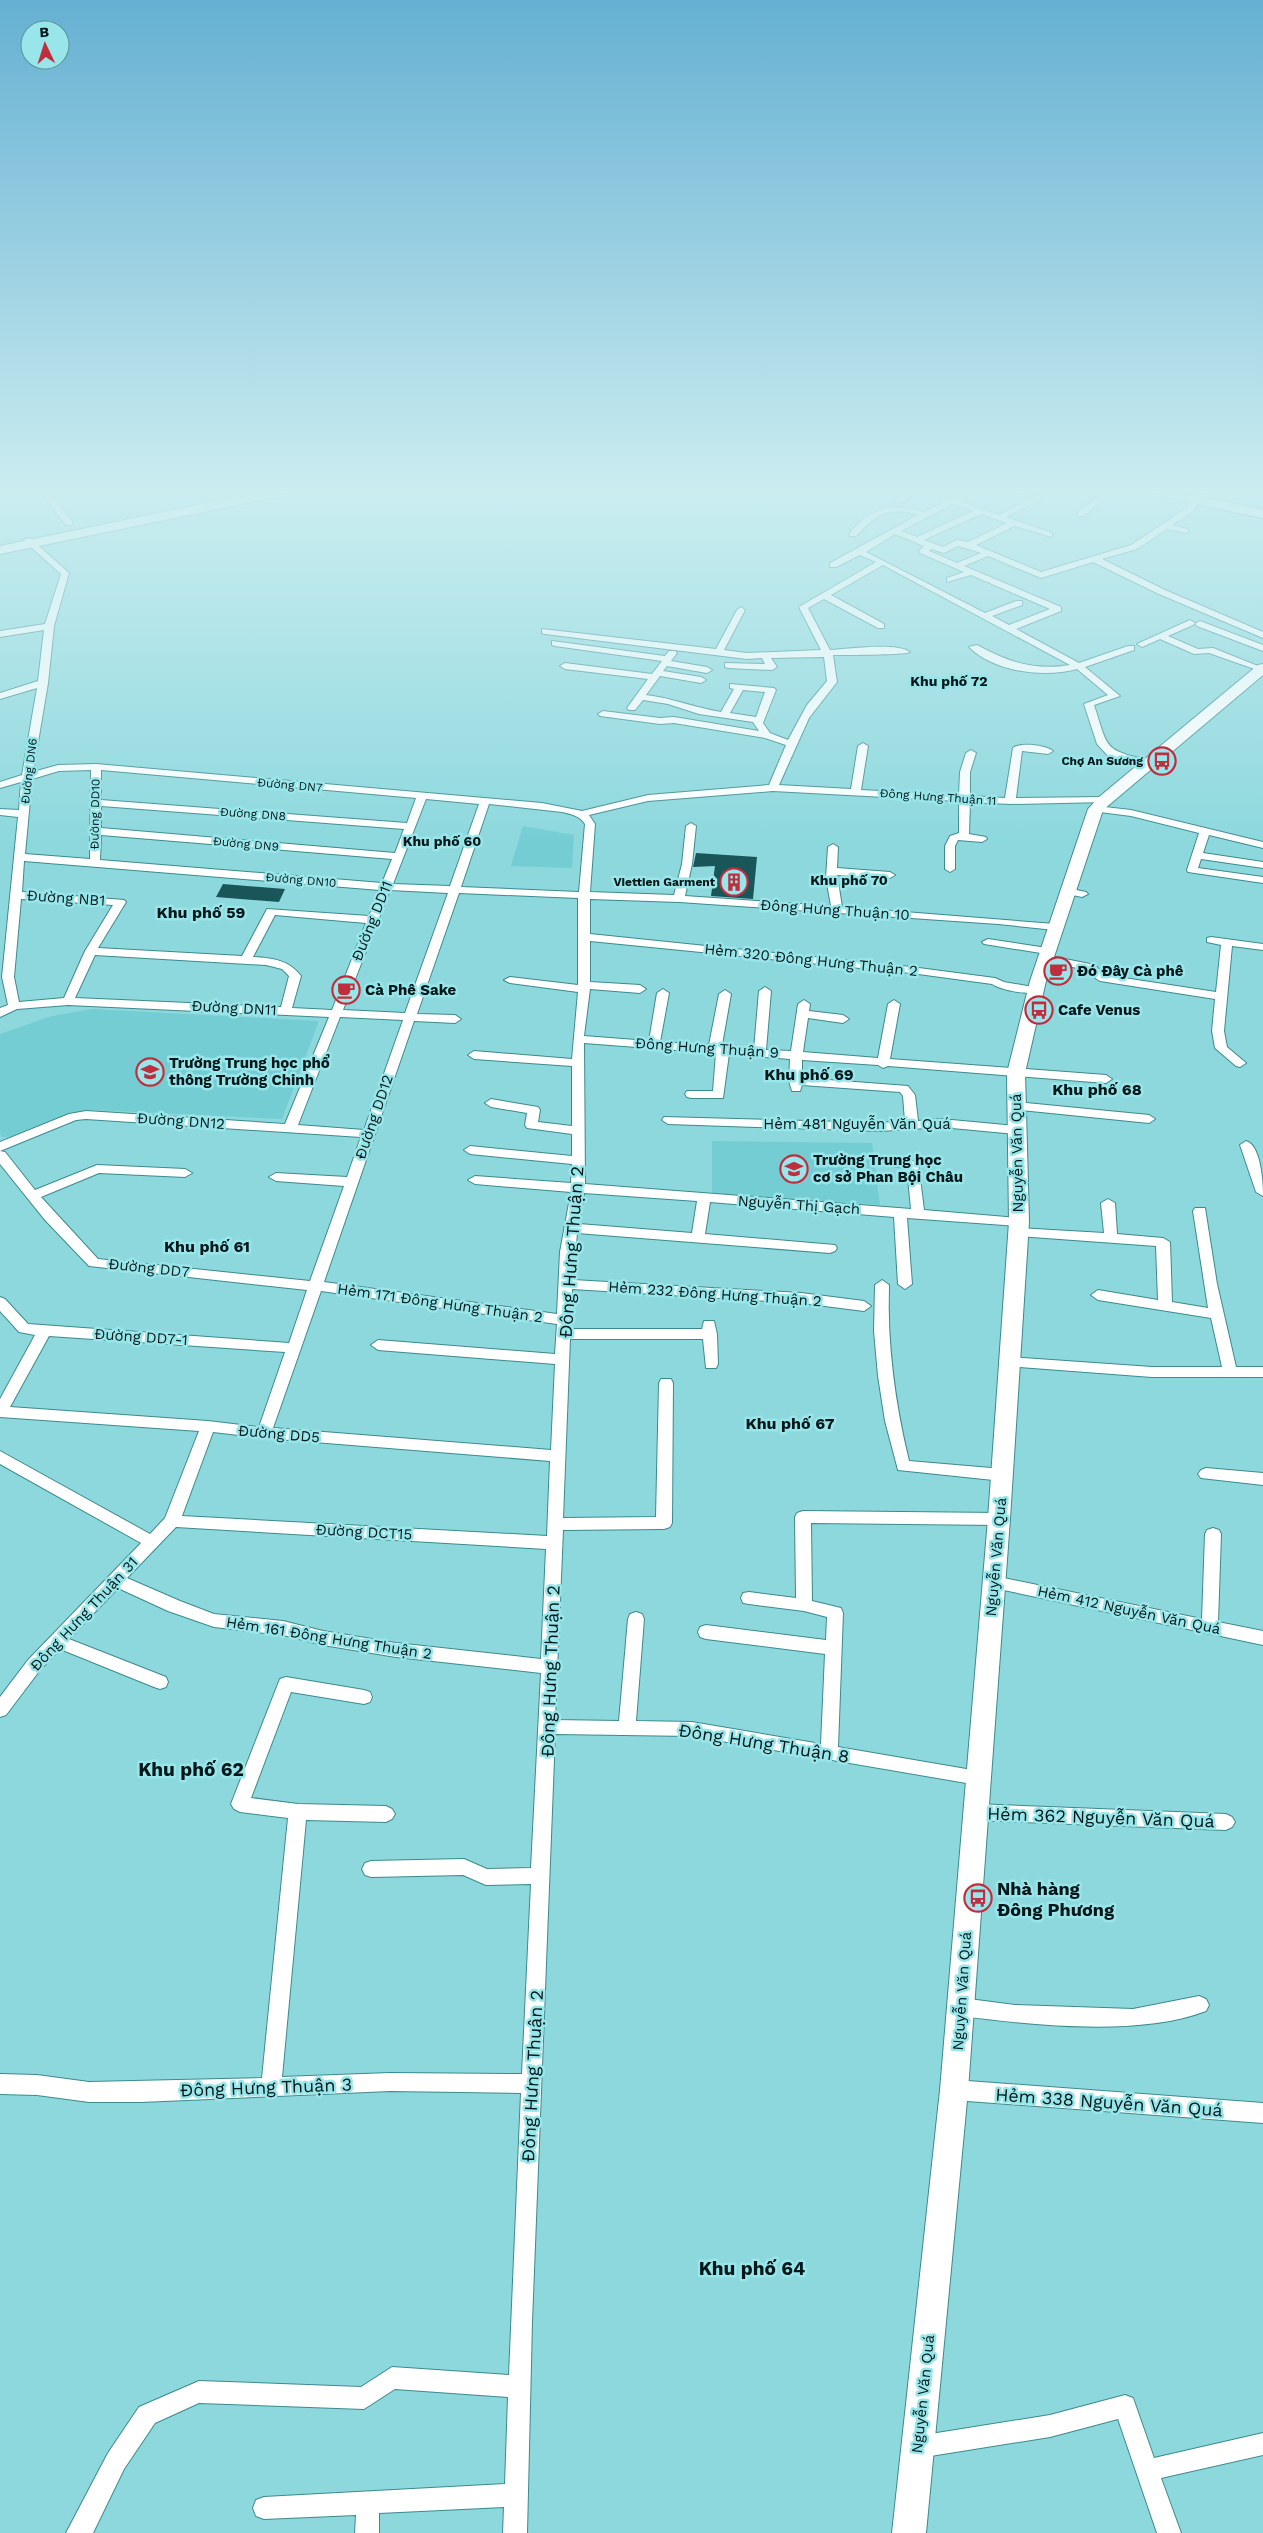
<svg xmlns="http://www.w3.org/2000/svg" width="1263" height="2533" viewBox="0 0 1263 2533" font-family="'Work Sans',sans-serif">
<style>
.built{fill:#74cdd3}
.building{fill:#195659}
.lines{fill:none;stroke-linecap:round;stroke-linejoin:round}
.minor-casing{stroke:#3c8a8e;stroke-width:2}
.secondary-casing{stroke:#3c8a8e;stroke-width:2}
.primary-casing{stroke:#3c8a8e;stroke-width:3}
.trunk-casing{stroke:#3c8a8e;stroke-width:2}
.minor{fill:#fff;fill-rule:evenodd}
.secondary{fill:#fff;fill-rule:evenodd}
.primary{fill:#fff;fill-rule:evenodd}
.trunk{fill:#fff;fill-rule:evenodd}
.labels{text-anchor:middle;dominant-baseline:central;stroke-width:5;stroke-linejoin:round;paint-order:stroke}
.far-poi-label{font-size:12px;font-weight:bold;fill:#011719;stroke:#99e6ea;text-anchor:end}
.far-street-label{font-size:12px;fill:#011719;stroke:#99e6ea}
.far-neighbourhood-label{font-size:14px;font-weight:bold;fill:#011719;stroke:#99e6ea}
.street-label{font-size:15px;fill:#011719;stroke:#99e6ea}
.poi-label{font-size:15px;font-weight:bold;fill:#011719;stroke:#99e6ea;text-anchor:start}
.neighbourhood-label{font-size:16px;font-weight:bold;fill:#011719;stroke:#99e6ea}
.near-street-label{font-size:18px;fill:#011719;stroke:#99e6ea}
.near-poi-label{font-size:18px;font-weight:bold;fill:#011719;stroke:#99e6ea;text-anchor:start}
.near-neighbourhood-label{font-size:19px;font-weight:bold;fill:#011719;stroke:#99e6ea}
</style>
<rect width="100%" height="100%" fill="#8cd8dd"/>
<g class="built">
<path d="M523 826 574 835 572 868 511 866Z"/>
<path d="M92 1009 319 1021 282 1119 94 1110 80 1112 16 1138 2 1137 0 1134V1034L52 1016Z"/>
<path d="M712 1141 872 1143 880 1205 712 1194Z"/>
</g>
<g class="building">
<path d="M696 853 757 857 753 899 711 896 715 866 693 867Z"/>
<path d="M223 884 285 889 279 902 216 897Z"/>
</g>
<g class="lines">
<g class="minor-casing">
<g id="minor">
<path d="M39 491H48L72 521V525H66Z"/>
<path d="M908 491H918L902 503H896V499Z"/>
<path d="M964 491H975L959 501 999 515 1034 496H1040V500L1006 517 1052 533V537L1015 526 976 545 1041 572 1131 545 1188 507V503L1194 498H1200L1201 500 1195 506V510L1172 525 1188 529V533L1167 529 1137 549 1102 559 1165 590 1263 632V638L1159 594 1093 562 1041 578 988 556 964 566 1061 607V611L1016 629 1079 663 1128 646H1134V650L1085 667 1120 696 1094 705C1109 751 1103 749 1151 761L1152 763 1147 766 1109 757 1097 744 1084 704 1108 695 1077 669C1044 678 994 672 969 647L977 645C1008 662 1034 671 1070 665L883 565 831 595 884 624V628H878L824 599 808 608 830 650C847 649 897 642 910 652 906 655 843 655 833 655L837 682 809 718 779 785 851 789 858 746 863 743 868 746 861 790 959 795 960 772 966 753 971 750 976 753 970 772V796L1005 798 1013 748C1020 742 1046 745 1053 751L1048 754 1022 751 1016 798 1104 797 1109 800 1108 802 1010 804 970 802 969 834 986 837 987 839 982 842 958 840 955 846V869L950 872 945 869V846L950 836 959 833V801L773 791 648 801 589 815 595 824 590 892 674 895 682 864 686 826 691 823 696 826 692 864 685 896 831 906 826 878 828 847 833 844 838 847 837 868 890 872 895 875 890 878 837 875 842 907 1055 924 1061 927 1055 930 998 924 679 902 590 899V934L911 967 995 978 1004 982 1039 988 1041 990C1034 997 1000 990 992 984L911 973 590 941V982L640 985 646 989 640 993 590 989 584 1036 649 1041 657 993 663 989 669 993 660 1042 709 1045 719 994 725 990 731 994 722 1045 754 1049 759 991 765 987 771 991 766 1050 791 1051 798 1004 804 1000 810 1004 809 1011 843 1015 849 1019 843 1023 808 1018 803 1052 878 1058 888 1004 894 1000 900 1004 890 1059 1106 1075 1112 1079 1106 1083 888 1066 883 1068 878 1065 802 1060V1078L908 1086 915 1095 918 1121 941 1119 1016 1126 1022 1130 1016 1134 941 1127 881 1131 668 1124 662 1120 664 1117 881 1123 905 1121 903 1096 900 1092 802 1085 800 1091H792L789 1081 790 1059 729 1054 723 1098H691L687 1097 685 1094 687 1091H713L716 1053 584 1043 585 1184 911 1209 907 1168 883 1165 882 1162 888 1158 918 1162 924 1210 1019 1218 1026 1222 1019 1226 907 1218 912 1284 905 1289 898 1284 894 1217 710 1202 705 1234 835 1245 837 1248 835 1251 830 1253 577 1233 573 1280 801 1293 864 1301 871 1306 864 1311 801 1303 572 1289 571 1329H702L704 1321H714L717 1334 718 1364 716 1368H706L703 1339H570L563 1518 656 1517 659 1383 661 1379H671L673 1383 672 1523 670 1527 664 1529 563 1530 555 1720 619 1721 628 1619 630 1614 636 1612 642 1614 644 1619 636 1721 692 1722 821 1744 825 1654 706 1639 700 1637 698 1632 700 1627 706 1625 826 1640 827 1617 804 1611 749 1604 743 1603 741 1598 743 1593 749 1592 796 1598 795 1517 797 1513 803 1511 999 1513 1005 1515 1007 1519 1005 1523 999 1525 811 1523 812 1601 841 1608 843 1613 838 1747 978 1771 984 1773 987 1778 984 1783 978 1785 692 1736 555 1734 532 2322 527 2533H503L504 2507 379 2513V2533H355L356 2515 264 2519 256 2516 253 2508 256 2500 264 2497 505 2484 508 2397 395 2389 364 2409 199 2403 155 2423 124 2469 93 2533H66L108 2453 139 2407 199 2381 361 2387 392 2367 509 2375 521 2093 390 2091 141 2102H89L37 2095 0 2094V2074L37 2075 89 2082 262 2078 288 1818 240 1812 234 1809 231 1804 278 1684 280 1679 286 1677 364 1690 370 1692 372 1697 370 1702 364 1704 291 1692 251 1798 298 1804 386 1806 392 1809 395 1814 392 1819 386 1822 306 1820 282 2077 390 2073 522 2074 531 1884 486 1885 463 1875 371 1877 365 1875 362 1869 365 1863 371 1861 464 1859 487 1869 531 1868 541 1673 396 1657 323 1645 283 1635 214 1627 168 1611 118 1588 69 1639 166 1677 168 1682 166 1687 160 1689 154 1687 60 1649 40 1670 6 1715 0 1717V1697L28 1660 141 1543 0 1464V1451L150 1534 165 1518 199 1431 0 1417V1399L35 1335 19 1332 0 1311V1297L5 1299 28 1324 289 1343 307 1290 89 1266 45 1220 0 1164V1142L69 1114 86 1111 285 1124 329 1017 68 1005 17 1009 0 1017V1008L8 1005 2 977 18 817 0 815V809L19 810 21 782 0 788V782L22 775 37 688 0 699V693L38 681 44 630 0 637V631L45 624 61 574 23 540 30 538 69 573 54 626 48 683 33 772 58 765 96 764 542 803 582 811 648 795 769 785 786 745 765 738 674 723 660 724 600 716 598 714 603 711 660 718 674 717 759 731 753 722 699 714 668 704 643 700 635 710H629L627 708 648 679 565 669 560 666 565 663 652 674 662 661 555 646 552 645V641L665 656 669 651H675L677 653 671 661 707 667 712 670 707 673 667 666 663 671 701 677 706 680 701 683 660 676 646 695C672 698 696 708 721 712L734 689 730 688V684L774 688 776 690 763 723 770 733 788 740 807 705 827 681 824 657 771 658 777 667 772 670 728 668 725 667V663L765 664 762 658 747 659 545 634 542 633V629L716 649 737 610 741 607 745 610 724 650 747 653 821 650 799 607 876 562 860 555 836 567H830V563L918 515C887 506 878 514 856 536H850V532C876 506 888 502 924 512ZM952 504 973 511 917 537 901 531ZM981 514 1007 523 968 542 957 540 943 547 924 540ZM895 534 924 546 919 551 920 553 964 572 947 578V582L971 575 1050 609 1009 625 992 616 1022 605V601H1016L985 613 866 552ZM958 546 981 553 957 563 929 551 931 549 944 553ZM743 690 765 692 756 717 730 713ZM91 770 90 859 25 854 32 779 59 771ZM101 770 416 798 407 823 101 800ZM426 799 479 804 450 886 393 884ZM489 804 562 812C571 814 580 816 585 824L579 892 461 887ZM101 806 404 829 395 853 101 828ZM101 835 392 859 382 883 100 860ZM24 861 380 890 369 916 267 909 242 956 98 948 126 902 124 900 22 892ZM390 890 448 893 405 1013 343 1010ZM459 893 578 898V985L510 977 504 980 510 983 578 992 572 1059 474 1051 468 1055 474 1059 572 1066V1126L538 1122 540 1110 538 1107 491 1099 485 1103 491 1107 527 1113 525 1125 527 1128 572 1134V1156L470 1146 464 1150 470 1154 572 1164 571 1183 475 1176 468 1180 475 1184 571 1192 560 1252 557 1314 324 1282 414 1021 455 1023 461 1019 455 1015 417 1014ZM21 899 113 905 85 951 64 998 19 1002 14 977ZM275 915 366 923 332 1010 292 1008 301 976C289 960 272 958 253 957ZM95 955 266 965 282 969 289 976 281 1007 75 998ZM340 1017 403 1020 364 1130 298 1125ZM86 1119 361 1137 347 1177 276 1173 269 1177 276 1181 344 1186 310 1281 98 1259 41 1197 99 1173 185 1177 192 1173 185 1169 97 1165 35 1190 5 1152 0 1151 76 1120ZM584 1193 697 1201 692 1233 579 1224ZM321 1291 557 1324 555 1354 378 1340 371 1345 378 1350 555 1364 551 1450 273 1428ZM49 1336 285 1352 259 1427 208 1421 10 1407ZM213 1432 264 1438 550 1461 547 1536 182 1516ZM176 1527 546 1549 541 1659 396 1643 323 1631 283 1621 214 1614 180 1601 127 1578Z"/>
<path d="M1009 491H1021L1022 493 1018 495Z"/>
<path d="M1103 491H1112L1084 516H1078V512Z"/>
<path d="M1190 620 1195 623 1193 625 1168 636 1198 649 1213 648 1263 668V672L1209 653 1194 654 1160 639 1142 647 1137 644Z"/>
<path d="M1200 621 1263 645V651L1197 626 1195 624Z"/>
<path d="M1096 806 1131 810 1263 842V848L1209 835 1203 853 1263 862V868L1201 859 1198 868 1263 877V883L1188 872 1187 870 1199 833 1131 816 1092 811V807Z"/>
<path d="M1067 888 1086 892 1088 894 1082 897 1063 893V889Z"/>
<path d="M1211 937 1263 944V950L1232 946 1224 1031 1227 1047 1246 1063 1240 1067 1236 1066 1215 1048 1212 1031 1215 999 1100 981 1089 974 1086 970 1045 961 1039 958 1045 955 1095 965 1104 975 1216 992 1221 945 1207 942V938Z"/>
<path d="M988 939 1047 948 1053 951 1047 954 984 944 982 942Z"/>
<path d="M1016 1102 1149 1115 1155 1119 1149 1123 1012 1109 1010 1106 1012 1103Z"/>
<path d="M1246 1141C1261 1145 1263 1183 1263 1196L1256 1192 1240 1145Z"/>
<path d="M1108 1199 1115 1203 1117 1234 1163 1238 1170 1242 1172 1302 1208 1308 1193 1211 1195 1208H1205L1217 1284 1236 1367H1263V1377H1152L1005 1366 1003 1362 1005 1358 1010 1357 1152 1367H1222L1211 1318 1098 1300 1091 1295 1098 1290 1158 1300 1156 1246 1018 1236 1011 1232 1018 1228 1104 1233 1101 1203Z"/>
<path d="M882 1280 889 1285C887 1345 895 1403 909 1461L1003 1469 1008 1471 1011 1475 1008 1479 1003 1481 898 1470 885 1421 878 1376 874 1331 875 1285Z"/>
<path d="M1206 1468 1263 1473V1485L1201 1478 1198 1474 1201 1470Z"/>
<path d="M1213 1528 1219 1530 1221 1534 1218 1622 1263 1631V1645L994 1588 988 1586 986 1582 988 1578 994 1576 1202 1619 1205 1534 1207 1530Z"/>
<path d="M975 1804 1226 1814 1232 1817 1235 1822 1232 1827 1226 1830 975 1820 969 1817 966 1812 969 1807Z"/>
<path d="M1199 1996 1206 1999 1209 2005 1206 2011C1138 2037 1032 2025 961 2016L954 2013 951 2007 954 2001 961 1998 1015 2005 1133 2009Z"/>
<path d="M954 2080 1263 2103V2123L954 2100 947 2097 944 2090 947 2083Z"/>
<path d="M1125 2395 1133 2398 1154 2458 1263 2433V2455L1161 2478 1181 2533H1157L1118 2419 1050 2437 918 2458 910 2455 907 2447 910 2439 918 2436 1050 2415Z"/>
</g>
</g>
<g class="secondary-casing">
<path id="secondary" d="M1263 664V675L1103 810 1046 981 1025 1073 1029 1222 1010 1519 968 2090 926 2533H892L940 2090 988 1519 1009 1222 1007 1073 1030 981 1088 809 1099 797 1258 665Z"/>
</g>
<g class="primary-casing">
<path id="primary" d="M1150 491H1176L1263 510V518L1156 495Z"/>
</g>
<g class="trunk-casing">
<path id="trunk" d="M264 491H293L286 495 0 554V546Z"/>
</g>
<use href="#minor" class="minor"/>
<use href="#secondary" class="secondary"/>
<use href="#primary" class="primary"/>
<use href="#trunk" class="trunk"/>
</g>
<linearGradient id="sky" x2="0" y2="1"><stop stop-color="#65b0d2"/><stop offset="0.58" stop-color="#cbedf0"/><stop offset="1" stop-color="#cbedf0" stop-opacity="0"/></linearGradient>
<rect width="1263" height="846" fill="url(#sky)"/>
<defs>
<g id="bus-ring" transform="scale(1.4375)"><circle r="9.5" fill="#99e6ea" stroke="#bf2e3d" stroke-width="1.5"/><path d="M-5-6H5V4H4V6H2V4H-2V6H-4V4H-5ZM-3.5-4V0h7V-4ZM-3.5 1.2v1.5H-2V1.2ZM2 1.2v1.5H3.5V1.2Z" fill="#bf2e3d"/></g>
<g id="building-ring" transform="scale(1.4375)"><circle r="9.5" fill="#99e6ea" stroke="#bf2e3d" stroke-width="1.5"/><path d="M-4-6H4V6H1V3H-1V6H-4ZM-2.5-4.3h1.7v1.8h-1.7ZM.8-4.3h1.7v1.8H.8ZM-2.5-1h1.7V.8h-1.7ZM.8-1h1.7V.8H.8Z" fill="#bf2e3d"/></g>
<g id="cafe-ring" transform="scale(1.4375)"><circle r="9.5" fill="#99e6ea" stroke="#bf2e3d" stroke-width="1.5"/><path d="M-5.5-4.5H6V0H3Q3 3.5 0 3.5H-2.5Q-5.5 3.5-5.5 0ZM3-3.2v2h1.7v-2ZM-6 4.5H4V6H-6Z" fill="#bf2e3d"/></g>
<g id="school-ring" transform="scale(1.4375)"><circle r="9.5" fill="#99e6ea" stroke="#bf2e3d" stroke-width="1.5"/><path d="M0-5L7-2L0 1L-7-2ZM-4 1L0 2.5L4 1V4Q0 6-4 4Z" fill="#bf2e3d"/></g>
</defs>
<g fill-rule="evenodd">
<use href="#bus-ring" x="1162" y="761"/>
<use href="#building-ring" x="734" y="882"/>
<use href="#cafe-ring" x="1058" y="971"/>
<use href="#cafe-ring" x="346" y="990"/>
<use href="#bus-ring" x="1039" y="1010"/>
<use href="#school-ring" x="150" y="1072"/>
<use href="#school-ring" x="794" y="1169"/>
<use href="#bus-ring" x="978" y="1898"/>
</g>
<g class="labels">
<g class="far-poi-label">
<text x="1143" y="761">Chợ An Sương</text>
<text x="715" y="882">Viettien Garment</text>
</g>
<g class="far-street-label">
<text transform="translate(29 771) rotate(-83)">Đường DN6</text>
<text transform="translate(290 785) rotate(5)">Đường DN7</text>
<text transform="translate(938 797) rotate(4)">Đông Hưng Thuận 11</text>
<text transform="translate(95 814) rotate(-89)">Đường DD10</text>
<text transform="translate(253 814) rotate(4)">Đường DN8</text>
<text transform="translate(246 844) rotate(5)">Đường DN9</text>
<text transform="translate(301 880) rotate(5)">Đường DN10</text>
</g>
<g class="far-neighbourhood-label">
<text x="949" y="681">Khu phố 72</text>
<text x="442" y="841">Khu phố 60</text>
<text x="849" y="880">Khu phố 70</text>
</g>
<g class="street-label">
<text transform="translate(66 898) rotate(4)">Đường NB1</text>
<text transform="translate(835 910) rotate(4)">Đông Hưng Thuận 10</text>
<text transform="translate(372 921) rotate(-68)">Đường DD11</text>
<text transform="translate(811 960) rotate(6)">Hẻm 320 Đông Hưng Thuận 2</text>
<text transform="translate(234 1008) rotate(3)">Đường DN11</text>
<text transform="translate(707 1048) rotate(4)">Đông Hưng Thuận 9</text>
<text transform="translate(374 1117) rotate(-71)">Đường DD12</text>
<text transform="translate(181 1121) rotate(4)">Đường DN12</text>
<text x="857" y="1124">Hẻm 481 Nguyễn Văn Quá</text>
<text transform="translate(1017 1153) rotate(-91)">Nguyễn Văn Quá</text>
<text transform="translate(799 1205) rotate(4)">Nguyễn Thị Gạch</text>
<text transform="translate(149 1268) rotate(6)">Đường DD7</text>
<text transform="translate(715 1294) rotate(4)">Hẻm 232 Đông Hưng Thuận 2</text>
<text transform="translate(440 1303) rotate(8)">Hẻm 171 Đông Hưng Thuận 2</text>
<text transform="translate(141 1337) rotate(4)">Đường DD7-1</text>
<text transform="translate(279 1434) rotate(5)">Đường DD5</text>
<text transform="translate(364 1532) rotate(3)">Đường DCT15</text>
<text transform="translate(996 1557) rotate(-85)">Nguyễn Văn Quá</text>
<text transform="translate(1129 1610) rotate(12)">Hẻm 412 Nguyễn Văn Quá</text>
<text transform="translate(84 1614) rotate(-47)">Đông Hưng Thuận 31</text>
<text transform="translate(329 1638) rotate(9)">Hẻm 161 Đông Hưng Thuận 2</text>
<text transform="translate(962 1991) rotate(-86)">Nguyễn Văn Quá</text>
<text transform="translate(923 2394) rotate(-84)">Nguyễn Văn Quá</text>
</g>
<g class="poi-label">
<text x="1077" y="971">Đó Đây Cà phê</text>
<text x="365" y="990">Cà Phê Sake</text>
<text x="1058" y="1010">Cafe Venus</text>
<text x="169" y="1063">Trường Trung học phổ<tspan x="169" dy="17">thông Trường Chinh</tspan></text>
<text x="813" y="1160">Trường Trung học<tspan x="813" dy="17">cơ sở Phan Bội Châu</tspan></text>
</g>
<g class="neighbourhood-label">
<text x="201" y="912">Khu phố 59</text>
<text x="809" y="1074">Khu phố 69</text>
<text x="1097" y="1089">Khu phố 68</text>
<text x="207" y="1246">Khu phố 61</text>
<text x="790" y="1423">Khu phố 67</text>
</g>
<g class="near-street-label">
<text transform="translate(571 1252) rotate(-86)">Đông Hưng Thuận 2</text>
<text transform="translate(550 1671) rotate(-88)">Đông Hưng Thuận 2</text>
<text transform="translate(764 1743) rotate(9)">Đông Hưng Thuận 8</text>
<text transform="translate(1101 1817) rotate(2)">Hẻm 362 Nguyễn Văn Quá</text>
<text transform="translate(532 2076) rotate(-87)">Đông Hưng Thuận 2</text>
<text transform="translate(266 2087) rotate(-2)">Đông Hưng Thuận 3</text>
<text transform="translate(1109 2102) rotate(4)">Hẻm 338 Nguyễn Văn Quá</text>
</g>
<g class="near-poi-label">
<text x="997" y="1888">Nhà hàng<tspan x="997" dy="21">Đông Phương</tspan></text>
</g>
<g class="near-neighbourhood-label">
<text x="191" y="1769">Khu phố 62</text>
<text x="752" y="2268">Khu phố 64</text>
</g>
</g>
<g transform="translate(45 45) rotate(356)"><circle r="24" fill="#99e6ea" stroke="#5c9396"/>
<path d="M0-4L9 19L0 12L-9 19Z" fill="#bf2e3d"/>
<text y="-8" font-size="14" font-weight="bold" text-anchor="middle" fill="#011719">B</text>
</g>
</svg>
